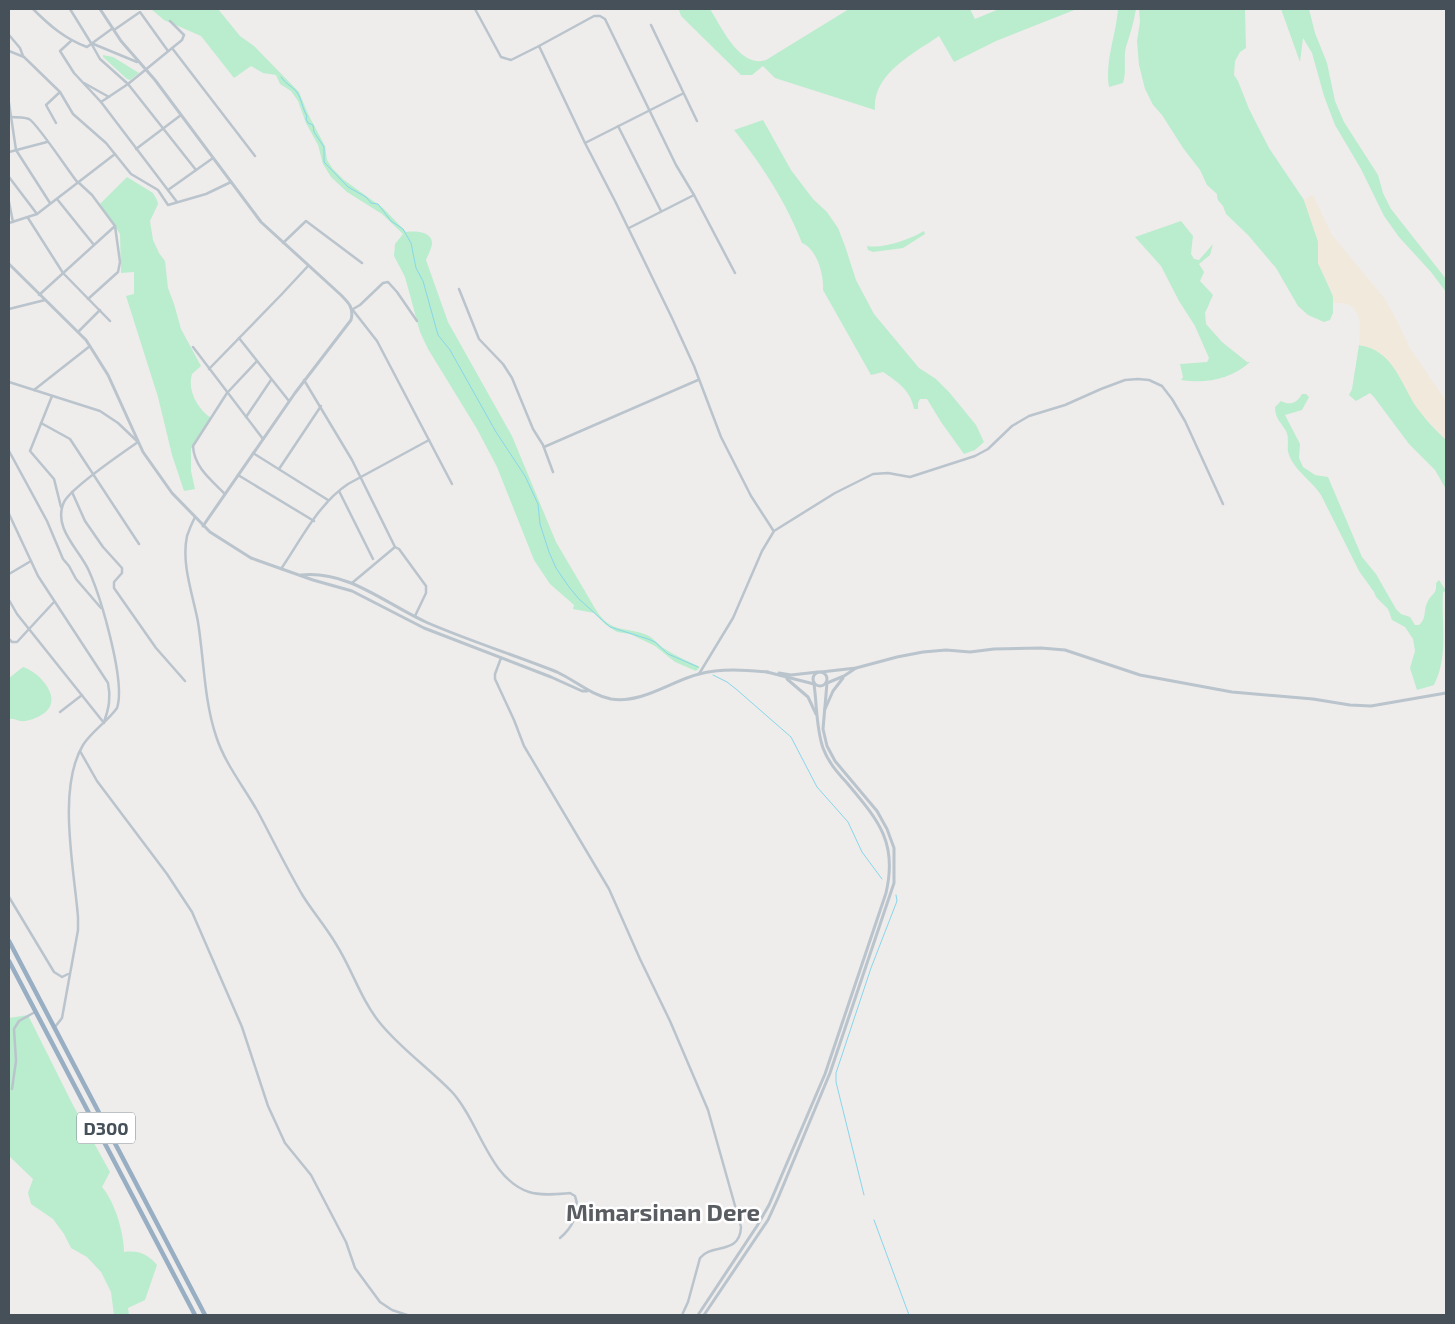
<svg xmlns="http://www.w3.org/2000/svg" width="1455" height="1324" viewBox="0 0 1455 1324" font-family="'Exo 2',sans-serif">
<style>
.green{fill:#baedcd}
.sand{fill:#f1eadc}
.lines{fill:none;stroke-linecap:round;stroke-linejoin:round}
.stream{stroke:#87d6ea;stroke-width:1}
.minor{stroke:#bac4cc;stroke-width:2.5}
.tertiary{stroke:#bac4cc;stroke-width:3}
.trunk{stroke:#98aec3;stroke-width:4.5}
.labels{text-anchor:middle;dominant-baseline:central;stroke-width:5;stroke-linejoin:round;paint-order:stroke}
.shield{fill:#fff;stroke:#7d848b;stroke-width:1}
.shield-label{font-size:18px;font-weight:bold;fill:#455059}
.district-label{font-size:24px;font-weight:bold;fill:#595d61;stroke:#fff}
</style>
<rect width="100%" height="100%" fill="#efecec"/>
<g class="green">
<path d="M151 9H218L240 36 254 46 299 92 308 114 325 146 327 160 333 169 344 180 383 208 406 232C414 231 433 231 432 244 431 250 428 255 426 260L448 322 512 436 556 542 596 610C611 634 625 626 647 635 655 639 658 645 665 649 676 656 688 661 700 667L696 671 675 662 655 646 630 634 617 632 605 624 594 613 573 609 574 605 550 584 534 560 497 467 477 429 428 349 420 332 405 277 394 256 395 244 403 234 382 214 347 192 331 177 323 164 318 145 306 123 298 101 291 91 280 84 276 75 263 73 251 66 234 78 201 36 164 20Z"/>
<path d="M681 9H710C721 26 740 69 766 60L849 9H970L975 19 999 9H1077L996 41 954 62 939 36C913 54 872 74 875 110L775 78 763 66 752 75H741L681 16 679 10Z"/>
<path d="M1118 9H1136C1134 22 1130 34 1126 47 1123 59 1127 71 1123 83L1109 87C1105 60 1116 35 1118 9Z"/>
<path d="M1139 9H1245L1246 48 1240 52 1235 61 1234 75 1238 81 1249 109 1269 148 1304 200 1318 241V263L1333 296V313L1330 320 1324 322 1308 315 1298 306 1276 268 1248 235 1226 214 1223 206C1219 201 1217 201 1217 194L1207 185 1200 170 1183 148 1162 115 1153 105 1145 89 1139 65 1137 41 1140 22Z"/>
<path d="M1281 9H1309L1315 33 1327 63 1335 101 1344 122 1378 175 1383 193 1391 209 1446 279V292L1431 272 1399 237 1384 216 1361 169 1335 125 1324 96 1312 53 1303 38 1300 62Z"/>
<path d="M103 55 113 57 139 73 130 80 127 79 103 57Z"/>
<path d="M763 120 791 170 813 199 827 212 838 228 845 246 856 280 874 314 919 368 936 379 949 392 976 425 984 442 975 450 964 454 941 422 927 399H920L918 403V409H914C911 391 898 382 883 372L871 375 823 290C824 275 817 249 802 243 786 202 762 165 734 130Z"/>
<path d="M127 177 153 193 157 200 158 204 150 221 153 240 159 253 165 261 168 288 174 304 181 329 201 366 192 374C187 391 198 409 211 418L191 449V471L195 489 184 491 172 455 158 397 126 296 134 294V272L121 273 120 234 100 204Z"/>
<path d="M1181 221 1193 236 1191 254 1194 259 1199 260 1213 244 1210 255 1199 264 1204 272 1200 281 1213 295 1205 313 1206 324 1222 342 1247 362H1250C1231 379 1206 384 1181 380L1183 377 1180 364 1207 362 1209 358 1195 326 1179 301 1161 266 1135 237Z"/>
<path d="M924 231 925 234 903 248 873 252 868 250 867 246C884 249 910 239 924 231Z"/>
<path d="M1359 345C1395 350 1401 386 1420 411 1427 422 1437 431 1446 440V489L1435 470 1409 444 1374 397 1370 393 1356 401 1349 395 1352 389Z"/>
<path d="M1302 394H1306L1309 397 1302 410 1285 415 1300 444 1299 458 1303 467 1315 475 1328 477 1362 557 1376 574 1396 609 1401 614 1410 617 1415 625H1419C1427 619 1423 609 1428 601 1432 593 1437 595 1436 583L1439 580 1446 591 1443 592C1441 624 1449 655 1434 685L1417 690 1410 668 1415 651 1413 639 1405 627 1392 620 1388 609 1376 597 1374 592 1359 571 1321 495C1312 481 1295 471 1289 455 1286 447 1290 439 1286 431 1281 422 1275 419 1275 407L1281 401C1290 406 1297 403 1302 394Z"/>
<path d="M23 667C40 672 65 700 43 714 37 718 27 722 20 721 16 720 13 718 9 719V678Z"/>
<path d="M28 1015 73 1105 110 1172 102 1187C115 1202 124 1233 124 1252 138 1250 148 1254 157 1265L145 1300 128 1308 129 1315H114L111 1292 101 1272 87 1257 71 1248 64 1234 53 1219 31 1204 28 1193 33 1179 9 1156V1018Z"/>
</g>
<path class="sand" d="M1313 195 1332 235 1385 299 1395 317 1410 348 1446 401V440C1437 429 1426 420 1417 408 1400 383 1394 350 1359 345 1360 325 1364 301 1334 303L1332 292 1318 263V241L1304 200Z"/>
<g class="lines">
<g class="stream">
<path d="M281 77C285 83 291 86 296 91 302 99 302 108 307 116L306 119 308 123 313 125 314 132 324 147V162L348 187 366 197 371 203 378 204 391 221 403 229 411 243 416 268 423 281 438 335 450 350 496 432 525 476 538 504 540 524 549 552 556 568 569 587 579 599 610 627 648 639 655 642 668 654 698 667"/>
<path d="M713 675 727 682 736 689 791 737 817 787 848 822 862 852 882 879"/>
<path d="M864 1195 836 1082V1073L871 968 897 901 896 895"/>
<path d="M874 1220 909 1315"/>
</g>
<g class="minor">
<path d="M33 9C49 25 65 39 87 47L113 28"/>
<path d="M70 9 91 43 137 62"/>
<path d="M475 9 501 57 511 60 539 46 585 143 682 94"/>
<path d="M651 25 697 121"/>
<path d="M114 30 140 12 168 51"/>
<path d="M9 35 20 48 23 56"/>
<path d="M71 41 60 51 74 73 101 102 177 202"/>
<path d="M91 43 100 59 128 84 196 170"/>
<path d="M539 46 594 16H600L605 19 676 165 694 195 629 228"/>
<path d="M172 48 255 156"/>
<path d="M9 51 24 57 60 92 73 114 106 143 131 174 158 190 168 205 206 194 231 182"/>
<path d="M84 83 109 97"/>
<path d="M101 102 128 84 182 40 184 35 170 21"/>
<path d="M9 103 16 150 50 203"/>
<path d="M9 117C14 117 24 117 29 119 37 123 69 172 78 183"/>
<path d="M56 123 46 105 60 92"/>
<path d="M618 126 661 211"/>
<path d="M585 143 615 201 672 318 694 366 721 437 751 496 773 530"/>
<path d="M136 149 181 115"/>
<path d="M9 152 47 142"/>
<path d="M9 177 37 214"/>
<path d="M78 182 92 195 115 226 120 262 118 272 88 299"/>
<path d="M168 190 213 158"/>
<path d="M694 195 735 273"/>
<path d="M57 199 94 245"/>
<path d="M9 202 13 222"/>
<path d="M28 218 63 273 110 321"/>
<path d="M9 223 37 214 115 154"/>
<path d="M283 243 306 221 362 263"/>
<path d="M459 289 479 339 503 364 512 378 533 429 543 445 553 472"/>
<path d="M39 295 115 226"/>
<path d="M9 309 45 300"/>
<path d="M352 309 377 341 452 484"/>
<path d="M353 309 360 305 383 283 388 282 397 292 417 321"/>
<path d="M78 332 100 310"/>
<path d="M239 338 289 401"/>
<path d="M193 347 263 439"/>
<path d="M209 369 281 295 308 266"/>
<path d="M304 380 352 460 395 547 399 549 426 586V593L415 616"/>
<path d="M9 382 100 411 118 423 138 442C122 453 71 488 64 502 52 528 80 550 89 571 101 598 126 682 117 708 107 722 92 731 83 745 57 788 74 868 78 917V930L62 1018 55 1027"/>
<path d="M34 390 90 346"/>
<path d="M52 396 30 451 54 479 61 507"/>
<path d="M246 417 271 380"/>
<path d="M41 423 70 439 139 544"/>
<path d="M544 447 698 380"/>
<path d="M9 451 47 521 63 559 69 566 76 579 101 608"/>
<path d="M253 453 328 500"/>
<path d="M279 469 321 406"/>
<path d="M238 475 314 521"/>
<path d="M339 491 373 559"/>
<path d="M72 492 85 521 103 547 122 568V573L114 582V588L156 648 185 681"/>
<path d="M225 494C211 480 194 467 193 446L227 393 257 361"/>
<path d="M9 514 38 576 108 683C111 697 109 708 104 722"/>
<path d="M195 517C192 523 189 530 187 536 181 564 193 595 198 622 204 660 204 700 216 736 225 764 244 787 258 812 273 840 287 869 303 896 313 912 326 927 336 944 352 969 361 1000 380 1023 401 1049 429 1068 452 1092 479 1121 489 1179 529 1192 541 1196 557 1194 570 1193L575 1196C581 1212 572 1228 560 1238"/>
<path d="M281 569C301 540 318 504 348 484L429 440"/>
<path d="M9 574 31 561"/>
<path d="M352 583 395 547"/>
<path d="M9 600 17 614 104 723"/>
<path d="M9 639 12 642H17L54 602"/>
<path d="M501 658 495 674V679L514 720 524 746 609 889 640 959 670 1021 708 1110 741 1227C740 1255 712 1243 700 1258L688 1302 682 1315"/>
<path d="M699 674 733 618 762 551 774 531 835 493 873 474 888 473 910 477 975 456 988 449 1012 426 1029 416 1065 405 1101 389 1125 380 1138 379 1149 380 1162 386 1172 399 1185 421 1223 504"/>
<path d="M60 712 82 695"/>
<path d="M80 751 97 781 167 874 192 912 242 1027 268 1106 285 1143 311 1175 346 1242 355 1268 380 1302 392 1310 407 1315"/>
<path d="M9 897 54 972 62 977 68 974"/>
<path d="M12 1089 16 1061 14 1029 19 1021 35 1012"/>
</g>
<g class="tertiary">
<path d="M100 9 121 41 155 80 261 222 341 295C349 303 354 308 351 320L295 393 203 526"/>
<path d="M9 264 86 340 108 375 143 452 172 493 210 532 251 558 313 580 352 591 424 628 551 677 582 691H587"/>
<path d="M301 575C349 570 387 605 428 623 470 641 514 655 557 672 576 681 591 695 611 699 642 704 671 681 699 674 721 668 746 670 768 672"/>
<circle cx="820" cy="679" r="7"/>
<path d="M821 672 856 668 897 657 923 652 946 650 970 652 994 649 1041 648 1065 650 1140 675 1232 692 1313 699 1350 705 1371 706 1446 693"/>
<path d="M779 673 791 675 818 672"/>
<path d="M787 679 808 697 816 714"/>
<path d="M825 709 833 691 843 678"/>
<path d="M698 1315 757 1226 769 1205 825 1074 886 893C898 842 878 820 847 783 838 773 828 762 823 748 816 728 817 705 814 684L767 672"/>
<path d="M704 1315 768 1220 778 1198 830 1073 894 883V848L887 829 877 811 835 761 827 746 823 729 827 683 844 676 856 668"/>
</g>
<g class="trunk">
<path d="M9 941 205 1315"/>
<path d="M9 961 195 1315"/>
</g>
</g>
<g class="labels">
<rect class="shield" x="77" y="1112.5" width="58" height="31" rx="4"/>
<g class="shield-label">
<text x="106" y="1128">D300</text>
</g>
<g class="district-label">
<text x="663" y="1211">Mimarsinan Dere</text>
</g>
</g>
<rect width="1455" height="1324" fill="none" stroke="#455059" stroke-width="20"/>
</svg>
